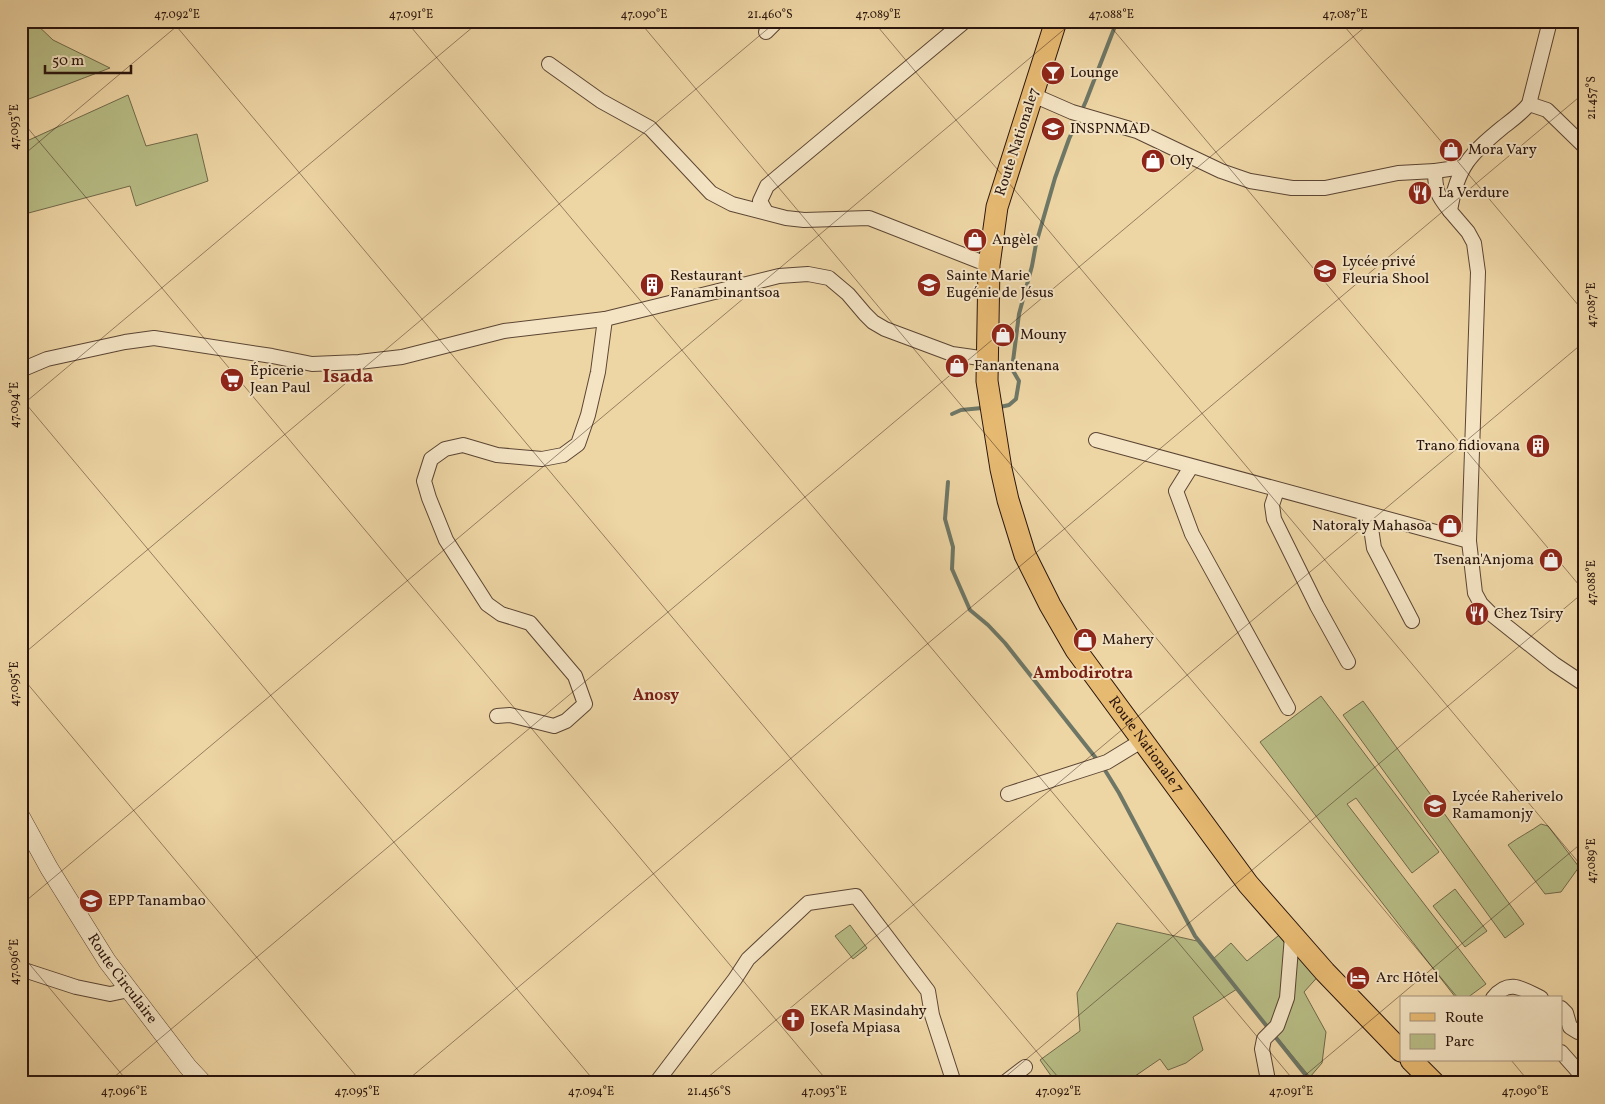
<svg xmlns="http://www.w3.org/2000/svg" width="1605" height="1104" viewBox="0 0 1605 1104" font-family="Vollkorn,serif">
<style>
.green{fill:#b8bd86;stroke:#71694a}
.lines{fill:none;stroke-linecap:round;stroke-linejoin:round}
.stream{stroke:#6e7766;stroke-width:4}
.minor-casing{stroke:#5b4533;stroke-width:16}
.tertiary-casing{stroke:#5b4533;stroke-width:19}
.primary-casing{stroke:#2a150d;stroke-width:23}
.minor{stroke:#f4e4c4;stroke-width:14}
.tertiary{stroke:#f4e4c4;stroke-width:18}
.primary{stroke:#e7ba72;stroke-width:21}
.ticks{fill:none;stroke:#2a150d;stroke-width:1;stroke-opacity:0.45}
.labels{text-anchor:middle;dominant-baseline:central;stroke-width:4;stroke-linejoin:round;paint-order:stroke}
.poi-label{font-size:15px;fill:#2a150d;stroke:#f4e4c4;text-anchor:start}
.street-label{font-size:15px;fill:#2a150d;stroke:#f4e4c4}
.neighbourhood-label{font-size:16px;font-weight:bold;fill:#7a1f14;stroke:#f4e4c4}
.district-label{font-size:20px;font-weight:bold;fill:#7a1f14;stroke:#f4e4c4}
.neatline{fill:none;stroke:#2a150d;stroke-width:2}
.ticks-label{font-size:12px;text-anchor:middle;fill:#2a150d}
</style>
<rect width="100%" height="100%" fill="#eed5a4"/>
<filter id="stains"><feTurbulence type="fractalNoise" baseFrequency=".004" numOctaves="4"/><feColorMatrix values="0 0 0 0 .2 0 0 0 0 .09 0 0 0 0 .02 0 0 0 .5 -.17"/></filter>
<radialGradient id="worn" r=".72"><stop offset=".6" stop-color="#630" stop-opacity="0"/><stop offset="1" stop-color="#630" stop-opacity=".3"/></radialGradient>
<g class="green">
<path d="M21 21H33L53 40 110 68 21 102Z"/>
<path d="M128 95 146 146 197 134 208 181 136 206 130 186 21 215V119L29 140Z"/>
<path d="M1321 696 1439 852 1412 873 1356 798 1347 804 1486 984 1467 998H1456L1356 869 1260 742Z"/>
<path d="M1363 701 1524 924 1505 938 1343 715Z"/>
<path d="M1541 824 1548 826 1579 867 1561 892 1545 894 1508 845C1519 837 1531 831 1541 824Z"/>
<path d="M1455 889 1487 931 1465 947 1433 906Z"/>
<path d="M1117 923 1197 941 1213 959 1231 943 1247 961 1283 932 1322 972 1304 992 1326 1032 1322 1063 1310 1077 1237 989 1193 1017 1203 1050 1186 1063 1168 1070 1160 1059 1125 1083H1056L1040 1060 1080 1031 1077 993Z"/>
<path d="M850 925 867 948 853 959 835 936Z"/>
</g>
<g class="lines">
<g class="stream">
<path d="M1000 407 1009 405 1016 399 1019 381 1012 369 1019 314 1032 266 1036 244 1055 178 1069 139 1086 101 1117 21"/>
<path d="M952 414 961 410 982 408"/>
<path d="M948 482 945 519 953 547 952 569 970 610 988 625 1005 643 1099 762"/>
<path d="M1103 767 1119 793 1195 936 1312 1083"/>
</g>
<g class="minor-casing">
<g id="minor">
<path d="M1550 21 1529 104C1522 113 1512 120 1503 127 1470 154 1457 167 1450 211L1468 232 1474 243 1478 272 1469 541 1475 593 1481 604 1490 613 1554 664 1584 684"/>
<path d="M766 32 777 21"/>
<path d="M549 64 601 101 650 128 711 193 732 204 786 218 804 220 869 218 989 265"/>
<path d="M1033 95 1072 112 1137 131 1221 171 1250 181 1292 188H1325L1398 173 1435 171C1435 191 1438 196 1450 211"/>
<path d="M1529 104 1547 110 1584 146"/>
<path d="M1435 171 1463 167"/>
<path d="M766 212 760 201 767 186 965 21"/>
<path d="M21 370 47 359 125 342 154 338 272 356 312 364 359 362 402 357 504 331 605 319 779 276 808 274 829 278 848 294 865 314 873 322 885 329 952 354 987 359"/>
<path d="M1096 440 1469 541"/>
<path d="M1191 467 1176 491 1192 534 1288 708"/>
<path d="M1277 490 1272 505 1274 519 1317 606 1348 662"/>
<path d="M1369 515 1374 548 1412 621"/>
<path d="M497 716 510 715 554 726 566 721 585 704 575 676 530 623 501 614 487 604 446 540 429 498 424 481 431 459 445 449 463 445 497 455 542 459 563 455 578 444 588 415 598 372 605 319"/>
<path d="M1008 794 1107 762 1143 740"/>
<path d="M21 969 76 987 110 994 129 990"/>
<path d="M1493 998C1509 978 1523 989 1541 998"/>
<path d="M1561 1008 1566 1013 1570 1027 1578 1032 1584 1031"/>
<path d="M1561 1052 1584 1078"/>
<path d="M1267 1075 1262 1049 1264 1039 1277 1026 1287 998 1292 936"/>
<path d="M656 1083 735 979 748 959 808 903 856 896 928 991 932 1015 954 1083"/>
<path d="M1004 1083 1025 1067"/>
</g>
</g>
<g class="tertiary-casing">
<g id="tertiary">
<path id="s1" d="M21 817 49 868 107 961 188 1067 203 1083"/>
</g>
</g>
<g class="primary-casing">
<g id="primary">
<path id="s2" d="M1056 21 997 207 989 265 987 381 1001 469 1008 500 1025 555 1050 605 1076 650 1248 884 1325 972 1401 1051"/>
<path d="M1411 1060 1434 1083"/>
</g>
</g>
<use href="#minor" class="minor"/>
<use href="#tertiary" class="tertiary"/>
<use href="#primary" class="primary"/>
</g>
<path class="ticks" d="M172 21 1063 1083M406 21 1296 1083M639 21 1458 998M873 21 1584 869M1106 21 1584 591M1340 21 1584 312M1573 21 1584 34M21 120 829 1083M21 157 183 21M21 398 596 1083M21 406 480 21M21 656 777 21M21 676 362 1083M21 905 1074 21M21 954 129 1083M1511 1060 1530 1083M107 1083 1372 21M404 1083 1584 93M701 1083 1584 342M998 1083 1584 592M1296 1083 1584 841"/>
<defs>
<g id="bar-disc" transform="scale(1.25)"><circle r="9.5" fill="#8f2418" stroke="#f4e4c4"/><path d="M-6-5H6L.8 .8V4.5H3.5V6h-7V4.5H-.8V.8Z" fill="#fff"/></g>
<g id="university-disc" transform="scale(1.25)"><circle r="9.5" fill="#8f2418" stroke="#f4e4c4"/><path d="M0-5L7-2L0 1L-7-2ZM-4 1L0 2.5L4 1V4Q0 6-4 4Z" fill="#fff"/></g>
<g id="shop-disc" transform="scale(1.25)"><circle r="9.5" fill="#8f2418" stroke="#f4e4c4"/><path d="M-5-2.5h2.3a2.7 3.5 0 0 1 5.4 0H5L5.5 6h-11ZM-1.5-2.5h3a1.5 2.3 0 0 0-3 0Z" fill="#fff"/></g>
<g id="restaurant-disc" transform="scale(1.25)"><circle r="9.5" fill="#8f2418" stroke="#f4e4c4"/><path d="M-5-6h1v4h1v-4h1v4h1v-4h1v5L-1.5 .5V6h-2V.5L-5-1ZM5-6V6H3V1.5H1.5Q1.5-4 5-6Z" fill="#fff"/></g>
<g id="school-disc" transform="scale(1.25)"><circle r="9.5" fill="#8f2418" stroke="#f4e4c4"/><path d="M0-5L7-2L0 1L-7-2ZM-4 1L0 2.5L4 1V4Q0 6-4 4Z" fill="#fff"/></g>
<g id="building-disc" transform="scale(1.25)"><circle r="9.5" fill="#8f2418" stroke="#f4e4c4"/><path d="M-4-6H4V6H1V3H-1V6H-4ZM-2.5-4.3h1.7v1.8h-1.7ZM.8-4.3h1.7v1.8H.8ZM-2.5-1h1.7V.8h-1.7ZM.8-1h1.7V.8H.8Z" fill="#fff"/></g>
<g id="supermarket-disc" transform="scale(1.25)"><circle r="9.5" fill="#8f2418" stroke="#f4e4c4"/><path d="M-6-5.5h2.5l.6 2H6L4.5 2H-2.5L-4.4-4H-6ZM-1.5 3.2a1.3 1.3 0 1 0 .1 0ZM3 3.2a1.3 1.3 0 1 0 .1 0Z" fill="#fff"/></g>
<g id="hotel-disc" transform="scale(1.25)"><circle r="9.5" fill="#8f2418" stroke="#f4e4c4"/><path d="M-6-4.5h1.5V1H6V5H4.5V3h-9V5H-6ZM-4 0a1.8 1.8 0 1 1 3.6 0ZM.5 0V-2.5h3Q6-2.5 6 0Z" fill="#fff"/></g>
<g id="church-disc" transform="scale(1.25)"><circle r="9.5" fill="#8f2418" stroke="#f4e4c4"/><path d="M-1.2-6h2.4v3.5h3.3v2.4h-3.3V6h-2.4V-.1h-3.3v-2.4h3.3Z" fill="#fff"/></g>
</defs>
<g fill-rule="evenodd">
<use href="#bar-disc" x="1053" y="73"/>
<use href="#university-disc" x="1053" y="129"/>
<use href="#shop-disc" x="1451" y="150"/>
<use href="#shop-disc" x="1153" y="161"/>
<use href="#restaurant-disc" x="1420" y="193"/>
<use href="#shop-disc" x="975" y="240"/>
<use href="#school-disc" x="1325" y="271"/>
<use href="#building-disc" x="652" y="285"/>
<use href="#school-disc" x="929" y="285"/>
<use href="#shop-disc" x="1003" y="335"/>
<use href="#shop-disc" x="957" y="366"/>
<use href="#supermarket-disc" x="232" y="380"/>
<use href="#building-disc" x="1538" y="446"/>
<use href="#shop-disc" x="1450" y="526"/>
<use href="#shop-disc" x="1551" y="560"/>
<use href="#restaurant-disc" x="1477" y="614"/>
<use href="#shop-disc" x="1085" y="640"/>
<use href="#school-disc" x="1435" y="806"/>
<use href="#school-disc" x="91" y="901"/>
<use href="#hotel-disc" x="1358" y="978"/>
<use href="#church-disc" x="793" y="1020"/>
</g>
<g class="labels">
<g class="poi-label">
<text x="1070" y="73">Lounge</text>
<text x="1070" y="129">INSPNMAD</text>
<text x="1468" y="150">Mora Vary</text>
<text x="1170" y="161">Oly</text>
<text x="1438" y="193">La Verdure</text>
<text x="992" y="240">Angèle</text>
<text x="1342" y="262">Lycée privé<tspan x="1342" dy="17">Fleuria Shool</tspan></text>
<text x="670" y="276">Restaurant<tspan x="670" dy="17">Fanambinantsoa</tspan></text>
<text x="946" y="276">Sainte Marie<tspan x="946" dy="17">Eugénie de Jésus</tspan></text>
<text x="1020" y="335">Mouny</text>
<text x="974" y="366">Fanantenana</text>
<text x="250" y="371">Épicerie<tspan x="250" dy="17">Jean Paul</tspan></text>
<text x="1520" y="446" text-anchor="end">Trano fidiovana</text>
<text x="1432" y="526" text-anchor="end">Natoraly Mahasoa</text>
<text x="1534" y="560" text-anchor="end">Tsenan'Anjoma</text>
<text x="1494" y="614">Chez Tsiry</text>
<text x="1102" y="640">Mahery</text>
<text x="1452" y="797">Lycée Raherivelo<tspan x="1452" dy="17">Ramamonjy</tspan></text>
<text x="108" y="901">EPP Tanambao</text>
<text x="1376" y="978">Arc Hôtel</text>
<text x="810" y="1011">EKAR Masindahy<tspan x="810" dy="17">Josefa Mpiasa</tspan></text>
</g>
<g class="street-label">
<text transform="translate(1018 142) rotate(-72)">Route Nationale7</text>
<text stroke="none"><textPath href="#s2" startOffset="774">Route Nationale 7</textPath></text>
<text stroke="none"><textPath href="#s1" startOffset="191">Route Circulaire</textPath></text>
</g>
<g class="neighbourhood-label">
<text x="1083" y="674">Ambodirotra</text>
<text x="656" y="696">Anosy</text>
</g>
<g class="district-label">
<text x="348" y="377">Isada</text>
</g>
</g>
<rect width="1605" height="1104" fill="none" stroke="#eed5a4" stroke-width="55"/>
<rect x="1400" y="996" width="162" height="65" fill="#f4e4c4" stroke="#a3917b"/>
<rect x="1410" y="1013" width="25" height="8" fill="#e7ba72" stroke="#a3917b"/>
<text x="1445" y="1022" font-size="15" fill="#2a150d">Route</text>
<rect x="1410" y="1034" width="25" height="15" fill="#b8bd86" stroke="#a3917b"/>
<text x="1445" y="1046" font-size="15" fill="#2a150d">Parc</text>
<path d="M45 65v8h86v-8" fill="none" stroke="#2a150d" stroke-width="2.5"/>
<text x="52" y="65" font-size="15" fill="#2a150d" stroke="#f4e4c4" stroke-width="4" paint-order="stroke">50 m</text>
<rect x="28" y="28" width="1550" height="1048" class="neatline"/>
<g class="ticks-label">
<text x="177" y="18">47.092°E</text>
<text x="411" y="18">47.091°E</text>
<text x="644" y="18">47.090°E</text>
<text x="770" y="18">21.460°S</text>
<text x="878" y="18">47.089°E</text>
<text x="1111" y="18">47.088°E</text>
<text x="1345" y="18">47.087°E</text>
<text transform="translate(1591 98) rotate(-90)" y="4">21.457°S</text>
<text transform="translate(14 127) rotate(-90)" y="4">47.093°E</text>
<text transform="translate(1591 305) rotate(-90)" y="4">47.087°E</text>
<text transform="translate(14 405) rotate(-90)" y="4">47.094°E</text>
<text transform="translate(1591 583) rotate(-90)" y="4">47.088°E</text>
<text transform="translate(14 684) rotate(-90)" y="4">47.095°E</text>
<text transform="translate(1591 861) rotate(-90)" y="4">47.089°E</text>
<text transform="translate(14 962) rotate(-90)" y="4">47.096°E</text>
<text x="124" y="1095">47.096°E</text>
<text x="357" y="1095">47.095°E</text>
<text x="591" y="1095">47.094°E</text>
<text x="709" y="1095">21.456°S</text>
<text x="824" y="1095">47.093°E</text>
<text x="1058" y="1095">47.092°E</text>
<text x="1291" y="1095">47.091°E</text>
<text x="1525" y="1095">47.090°E</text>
</g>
<rect width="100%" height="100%" filter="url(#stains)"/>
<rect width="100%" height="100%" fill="url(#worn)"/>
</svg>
